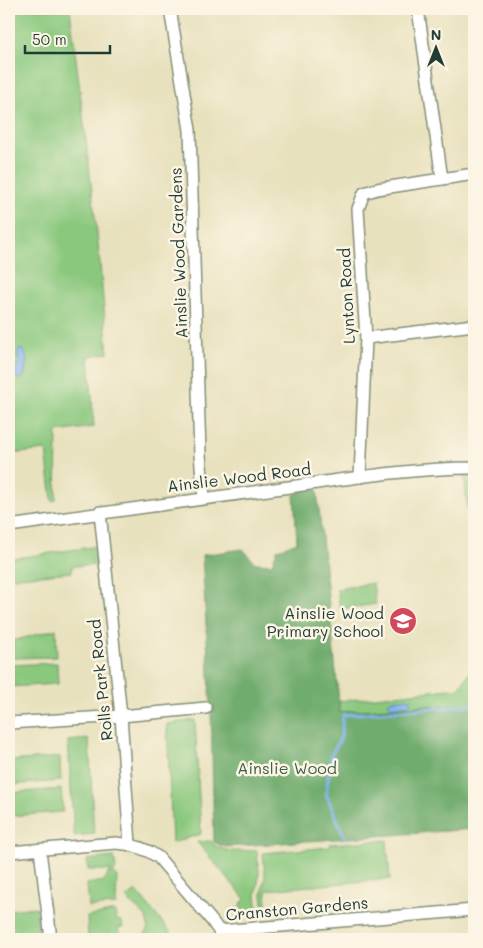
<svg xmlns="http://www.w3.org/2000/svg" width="483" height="948" viewBox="0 0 483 948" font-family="Mali,sans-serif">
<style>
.green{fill:#8ac87e;stroke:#548259}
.forest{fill:#6fac6d;stroke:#477450}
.water{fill:#84b4ef;stroke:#527892}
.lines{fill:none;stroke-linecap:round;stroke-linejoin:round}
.stream{stroke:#84b4ef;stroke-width:3}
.street-casing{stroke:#848f78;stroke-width:14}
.street{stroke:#fff;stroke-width:11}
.labels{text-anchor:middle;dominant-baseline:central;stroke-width:5;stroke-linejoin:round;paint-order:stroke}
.street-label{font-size:16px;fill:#1f3d34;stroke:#fcf5e5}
.poi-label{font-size:16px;fill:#1f3d34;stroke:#fcf5e5;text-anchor:end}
.park-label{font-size:16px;fill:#3a6046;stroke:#fcf5e5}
</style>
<rect width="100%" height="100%" fill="#fcf5e5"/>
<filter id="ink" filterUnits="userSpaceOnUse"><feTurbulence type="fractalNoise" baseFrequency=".02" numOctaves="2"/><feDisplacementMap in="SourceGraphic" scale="10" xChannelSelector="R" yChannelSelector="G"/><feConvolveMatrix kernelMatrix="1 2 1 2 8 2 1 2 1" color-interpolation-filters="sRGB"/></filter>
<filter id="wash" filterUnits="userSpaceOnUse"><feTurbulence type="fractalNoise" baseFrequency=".0096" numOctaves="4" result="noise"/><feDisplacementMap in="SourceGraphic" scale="20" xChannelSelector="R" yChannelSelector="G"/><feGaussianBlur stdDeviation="1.12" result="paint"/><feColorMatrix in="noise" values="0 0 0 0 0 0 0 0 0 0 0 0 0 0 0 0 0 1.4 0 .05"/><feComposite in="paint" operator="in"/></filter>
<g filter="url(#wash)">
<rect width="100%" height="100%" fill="#e8e1bd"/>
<g class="green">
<path d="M9 9H70L97 232 108 353 89 356 94 427 57 432 56 500 52 501 46 450 9 454Z"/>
<path d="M464 475H474V576Z"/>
<path d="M98 546 100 565 72 566V572L9 578V559Z"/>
<path d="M373 583 376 604 340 609 337 589Z"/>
<path d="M56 629 57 657 9 658V642Z"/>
<path d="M57 663 58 684 9 687V665Z"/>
<path d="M474 666V705L418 706 339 712V701L459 688Z"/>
<path d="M195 720 201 834 172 843 167 724Z"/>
<path d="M89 739 94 834 74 836 68 741Z"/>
<path d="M60 757 61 781 9 785V761Z"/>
<path d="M61 789 63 812 9 816V793Z"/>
<path d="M387 840 390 879 266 890 267 904H263L262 894 265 876 263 853 330 847V844Z"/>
<path d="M211 841C220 854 243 851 257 850L259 872 258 884 256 895 258 914 238 915 236 910 245 899 197 842Z"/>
<path d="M114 857 116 868 113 874 117 876 116 905 89 907 87 884 104 881 111 870H88L87 860Z"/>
<path d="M136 891 173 935 168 939H143L148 927 146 917 126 898Z"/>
<path d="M36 907 39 936 9 938V910Z"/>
<path d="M115 911 116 920 122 921 123 927 118 928 121 939H88L87 917Z"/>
</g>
<path class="forest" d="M305 488 317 490 339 701V712L419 706 474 705V829L225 847 214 842 211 709 202 555 243 549 255 563 272 564 277 550 297 542 294 495Z"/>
<g class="water">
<path d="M19 349 23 350 27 358 24 377 18 379 13 371 14 368 20 363 17 355Z"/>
<path d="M408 698 412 700 410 704 391 707 388 703 393 700Z"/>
</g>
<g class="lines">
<path class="stream" d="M345 838 326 794 331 756 341 737 343 715 474 705"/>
</g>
</g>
<g filter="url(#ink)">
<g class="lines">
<g class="street-casing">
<g id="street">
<path d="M170 9 190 130 200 455 204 497"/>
<path d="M418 9 442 179"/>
<path d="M366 338 474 325"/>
<path d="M360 477 366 338 358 209 364 193 377 189 474 174"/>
<path d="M100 512 121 716 130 844"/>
<path d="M9 526C97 513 186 501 275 489 341 480 408 468 474 468"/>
<path d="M9 723 121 716 206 708"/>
<path d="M40 850 51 939"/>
<path d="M9 852 116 843C132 844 145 848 158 857L212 921 219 931 221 939"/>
<path d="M219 931 474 910"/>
</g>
</g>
<use href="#street" class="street"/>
</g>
</g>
<defs>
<g id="school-disc" transform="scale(1.4375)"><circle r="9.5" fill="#d1495b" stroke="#fcf5e5"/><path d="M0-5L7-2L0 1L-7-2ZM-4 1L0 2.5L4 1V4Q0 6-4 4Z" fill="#fff"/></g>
</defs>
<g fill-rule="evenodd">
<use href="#school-disc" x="403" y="621"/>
</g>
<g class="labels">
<g class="street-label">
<text transform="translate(178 253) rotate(-92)">Ainslie Wood Gardens</text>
<text transform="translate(346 296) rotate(-93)">Lynton Road</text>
<text transform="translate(239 477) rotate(-7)">Ainslie Wood Road</text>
<text transform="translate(100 680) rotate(-96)">Rolls Park Road</text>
<text transform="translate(297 908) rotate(-5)">Cranston Gardens</text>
</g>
<g class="poi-label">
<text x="384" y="612">Ainslie Wood<tspan x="384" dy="18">Primary School</tspan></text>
</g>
<g class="park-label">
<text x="287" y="767">Ainslie Wood</text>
</g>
</g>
<rect width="483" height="948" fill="none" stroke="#fcf5e5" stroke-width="30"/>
<g transform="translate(436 48)" stroke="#fcf5e5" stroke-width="4" paint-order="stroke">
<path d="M0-4L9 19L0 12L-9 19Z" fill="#1f3d34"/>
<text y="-8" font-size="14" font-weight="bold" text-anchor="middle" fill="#1f3d34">N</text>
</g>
<path d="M25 45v8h85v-8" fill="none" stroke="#1f3d34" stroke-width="2.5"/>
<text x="32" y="45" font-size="15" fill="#1f3d34" stroke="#fcf5e5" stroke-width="4" paint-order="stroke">50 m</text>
</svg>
